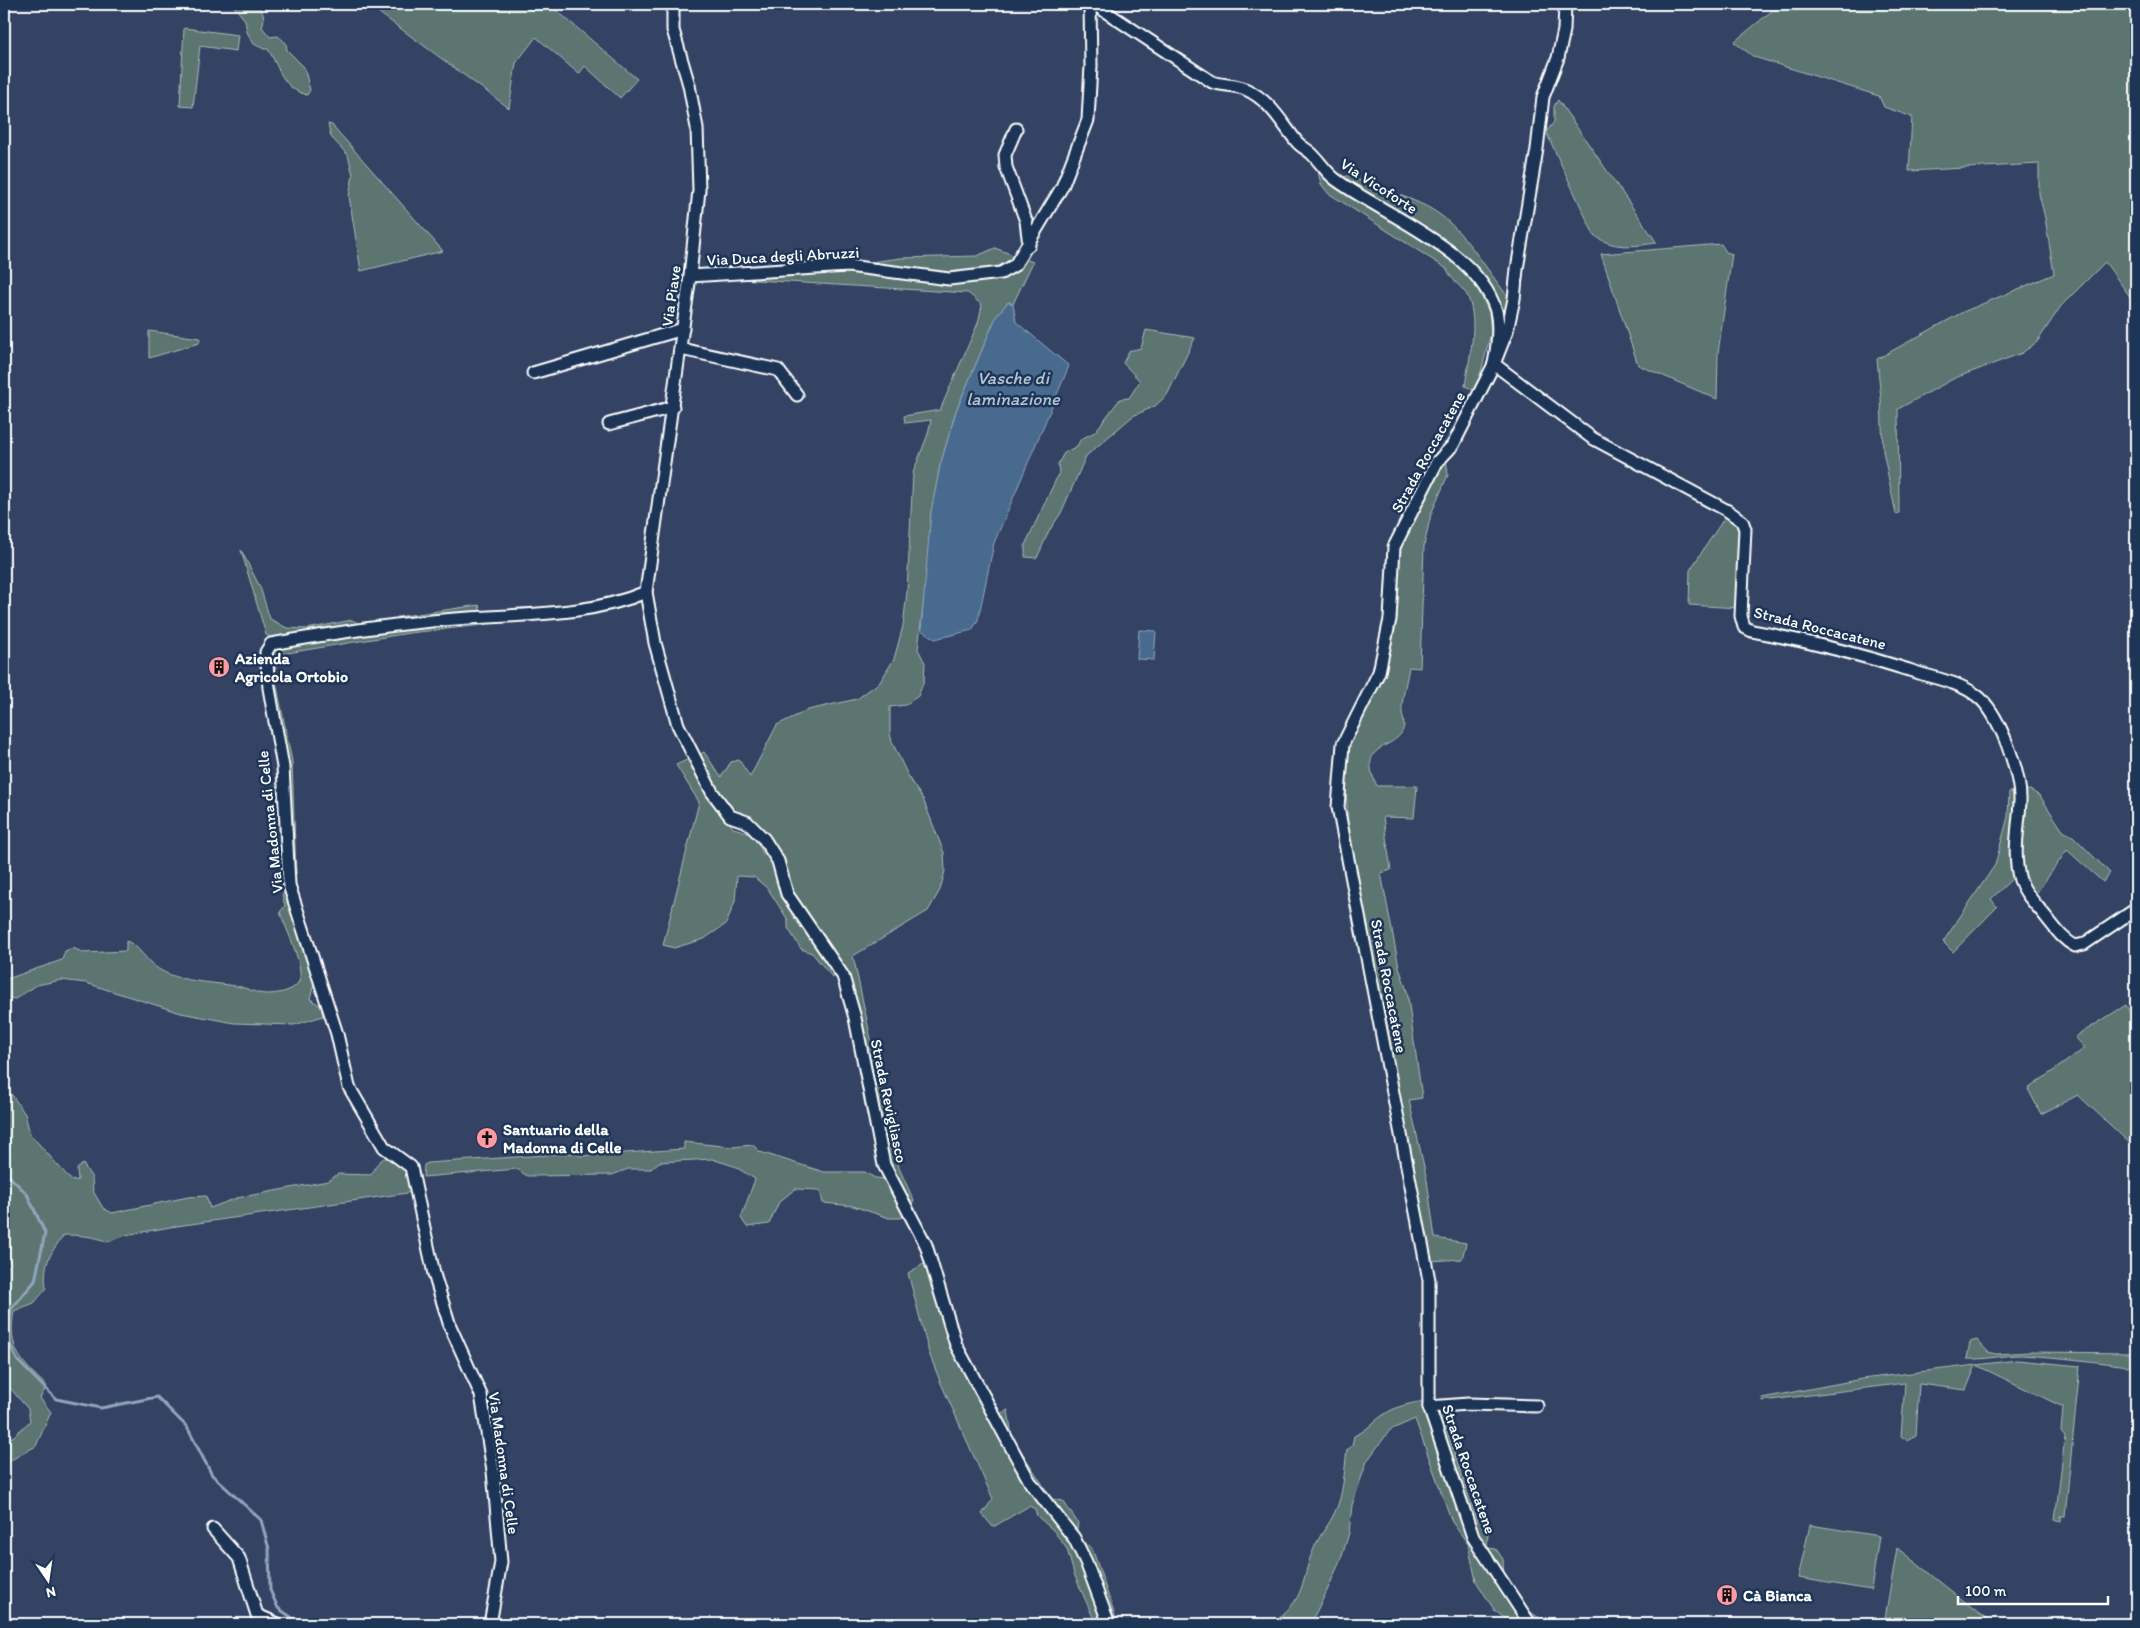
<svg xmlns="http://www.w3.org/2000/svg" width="2140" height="1628" viewBox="0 0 2140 1628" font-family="Itim,sans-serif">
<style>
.green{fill:#5b7471;stroke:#adbab8;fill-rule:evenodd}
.water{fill:#476b8e;stroke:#91a6bb}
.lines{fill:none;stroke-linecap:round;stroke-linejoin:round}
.stream{stroke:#91a6bb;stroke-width:3}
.minor-casing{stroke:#fff;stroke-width:15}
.minor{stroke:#1d3557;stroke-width:11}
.labels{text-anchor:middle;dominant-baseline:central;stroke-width:5;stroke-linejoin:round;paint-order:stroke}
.street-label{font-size:16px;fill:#fff;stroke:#1d3557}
.poi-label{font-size:16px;font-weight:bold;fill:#fff;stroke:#1d3557;text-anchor:start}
.water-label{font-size:18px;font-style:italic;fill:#b5c4d2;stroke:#1d3557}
</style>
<rect width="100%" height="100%" fill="#344364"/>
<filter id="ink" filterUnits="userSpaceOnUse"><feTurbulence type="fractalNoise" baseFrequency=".02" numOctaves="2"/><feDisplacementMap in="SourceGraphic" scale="10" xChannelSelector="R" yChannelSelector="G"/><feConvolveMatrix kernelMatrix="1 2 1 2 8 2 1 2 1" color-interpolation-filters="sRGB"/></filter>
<g filter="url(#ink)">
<g class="green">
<path d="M232 4H256C263 11 266 17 262 27L270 37 278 36 286 43 287 50 304 67 310 90 307 95C281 88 280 68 268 49H264L254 44 247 32 245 20Z"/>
<path d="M367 4H549L637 79 620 98 585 66 579 74 536 37 516 63 509 108Z"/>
<path d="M1767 4H2136V305L2105 262 2061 306 2037 342 2022 353 1955 378 1898 409 1899 513 1896 514 1883 451 1881 399 1877 359 1963 312 2054 274 2045 218 2039 194V164L1909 171 1912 117 1884 107 1879 96 1754 57 1734 42 1773 10Z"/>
<path d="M184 28 238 35 236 51 200 46 193 107 180 106Z"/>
<path d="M1558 100 1657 243C1634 246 1613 250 1594 235L1546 132 1554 122V106Z"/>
<path d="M328 124 332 125 443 251 361 271 349 196 353 175 348 155 331 137Z"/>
<path d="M1318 171 1333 183 1459 265 1476 286 1489 312 1491 333 1476 391 1465 386C1469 357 1479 325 1468 297 1464 288 1452 282 1447 269L1328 193 1321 184Z"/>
<path d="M1349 175C1378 192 1415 195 1443 217 1470 239 1489 274 1511 300L1504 329 1484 283 1342 178Z"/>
<path d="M1721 244 1726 252 1732 254 1718 353 1717 399 1638 365 1601 254Z"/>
<path d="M995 248 1018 257 1001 269 950 274 863 263 901 258 977 256Z"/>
<path d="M1022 258 1033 262 1013 304 1008 302 996 317 956 411 940 466 931 513 927 574 918 649 925 663 924 681 918 696 905 705 890 707V733L892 742 910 780 923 799 944 853 945 871 940 890 928 911 853 956 899 1168 914 1201 910 1204 887 1166 843 970 833 978 812 953 801 949 788 928V920L768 889 754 877 737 876 735 901 726 924 704 939 674 948 663 945 699 802 676 765 704 752 721 777 731 762 739 760 750 777 777 725 808 710 857 699 880 682 894 659 903 626 907 592 913 473 928 434 931 420 905 423 904 416 940 410 978 323 982 305 968 293 739 279V277L849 271 981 278ZM719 807C749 811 763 830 777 854H763C756 838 751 832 733 828Z"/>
<path d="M1146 330 1195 338 1167 395 1155 406 1133 416 1086 456 1061 513 1049 531 1037 558 1025 557V545L1059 473 1058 464 1064 453 1077 446 1081 439 1095 432 1120 399 1129 398 1140 381 1123 363 1129 351 1141 348Z"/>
<path d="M149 331 200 338 199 343 149 358Z"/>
<path d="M1446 457 1448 475 1431 514 1424 546 1420 668 1409 667C1407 680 1403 693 1402 706 1401 712 1404 719 1404 725 1401 752 1354 739 1377 786H1417L1414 818 1383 817 1391 870 1381 873 1399 967 1407 991 1422 1098 1409 1100 1427 1180 1435 1238 1466 1243 1462 1259 1430 1261 1348 828 1345 762 1350 741 1385 665 1397 619 1396 549Z"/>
<path d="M1725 517 1740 526 1738 608 1689 605 1690 570Z"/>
<path d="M241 550 260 587 270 619 287 628 307 629 352 620 364 626 277 641 266 635Z"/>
<path d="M479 605 481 614 401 621 397 617Z"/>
<path d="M482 619 483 625 409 633 281 654 274 672 292 761 296 874 269 665 275 650 282 646 397 627Z"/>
<path d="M2030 790 2040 796 2063 831 2073 836 2110 873 2103 882 2067 850 2033 898 2016 875 1991 899 1997 907 1953 952 1943 942 1995 865 2008 817 2009 792Z"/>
<path d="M288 891 313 971 314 984 310 999 321 1006 323 1016 294 1025 234 1023 181 1013 86 983 61 980 37 985 15 999 4 997V980L62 960 65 951 73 948 84 953 126 951V941C139 945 145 961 160 970 181 983 217 982 241 987 249 989 258 994 266 994 276 994 292 992 298 983 307 970 285 927 280 912L285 906 282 894Z"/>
<path d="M2126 1005 2136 1025V1149L2078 1095 2041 1114 2028 1089 2085 1048 2075 1037Z"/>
<path d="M4 1089 12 1095 25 1114 30 1134 72 1181 78 1180 77 1169 83 1164 92 1178 93 1191 103 1208 112 1213 188 1197 206 1196 210 1208 237 1198 328 1181 338 1174 371 1175C374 1171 376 1164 380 1161 389 1152 401 1164 409 1169L414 1192 170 1227 126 1235 107 1242C97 1236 76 1235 64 1235 49 1255 43 1264 46 1289L34 1303 14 1311C7 1349 21 1362 47 1386L40 1398 51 1412 36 1446 4 1464V1441L14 1436 30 1421 28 1409 4 1381V1271L11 1264 4 1249Z"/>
<path d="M684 1142 732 1147 753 1145 760 1152 824 1172H865L875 1178 886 1179 906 1214 901 1218H889L853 1206 823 1203 820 1190 795 1189 779 1202 769 1224 747 1227 741 1218 755 1179 734 1166 712 1159 659 1162 651 1169H628L612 1175 527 1176 517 1169 423 1177 424 1165 428 1163 574 1153 581 1156 684 1149Z"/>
<path d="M927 1262 991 1418 1008 1410 1012 1437 1052 1499 1063 1501 1078 1523 1077 1530 1084 1542 1092 1548 1118 1624H1096L1074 1574 1067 1549 1053 1530 1037 1516 1035 1509 1029 1506 993 1527 982 1514 993 1499 940 1381 929 1353 908 1273Z"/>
<path d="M1977 1340 1988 1352 1996 1354 2029 1352 2136 1353V1367C2098 1362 2060 1357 2021 1355 2003 1355 1985 1360 1967 1359L1970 1342Z"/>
<path d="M2017 1360 2080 1366 2065 1516H2061V1522L2055 1520 2065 1437 2061 1432 2063 1407 1976 1365 1966 1390 1919 1384 1916 1436 1908 1441 1901 1436 1905 1383 1763 1401 1762 1398 1862 1379Z"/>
<path d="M1434 1400 1444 1422 1477 1521 1483 1518 1488 1531 1487 1548 1496 1549 1503 1559 1504 1579 1517 1598 1532 1613 1548 1624H1513L1495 1611 1476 1581 1468 1544 1452 1522 1415 1419 1390 1430 1367 1461 1352 1505 1349 1533 1342 1556 1327 1591 1310 1624H1269C1310 1599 1298 1581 1316 1544 1321 1533 1329 1525 1334 1514 1344 1495 1344 1471 1347 1450L1352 1446 1354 1436C1366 1431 1370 1425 1379 1418 1395 1405 1415 1402 1434 1400Z"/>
<path d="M1810 1525 1879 1536 1871 1590 1798 1578Z"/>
<path d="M1897 1548 1993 1624H1884Z"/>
</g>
<g class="water">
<path d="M1008 302 1013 304 1016 322 1069 366 994 543 978 620 972 630 935 639 921 630 931 512 940 466 956 411 996 317Z"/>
<path d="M1139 630 1156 631 1154 660 1137 659Z"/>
</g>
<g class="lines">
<path class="stream" d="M4 1171 27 1194 45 1233 35 1281 11 1309 6 1335 17 1360 56 1399 101 1408 157 1397 187 1427 212 1475 261 1520 269 1549 270 1590 278 1608 301 1624"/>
<g class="minor-casing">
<g id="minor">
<path d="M673 4V30L689 85 697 128 699 190 690 276 646 592 655 643 678 725 712 792 730 816 747 822 764 839 778 861 787 894 843 976 855 1018 884 1165 926 1245 956 1345 1030 1482 1074 1538 1086 1562 1109 1624"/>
<path d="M1094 4 1212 82C1223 86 1234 84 1245 89 1270 100 1281 122 1297 142 1301 147 1307 149 1312 154 1320 162 1326 172 1335 179 1383 215 1478 249 1496 311 1500 327 1497 348 1494 364L1592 438 1728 511 1742 521 1745 529 1741 616 1744 627 1752 631C1808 641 1855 653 1909 670 1932 678 1957 681 1976 695 1999 711 2021 774 2020 801 2019 826 2012 855 2020 880 2025 895 2037 905 2046 917 2055 928 2062 939 2075 946L2084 944 2136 909"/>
<path d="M1016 129 1005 155 1006 167 1026 221 1029 245"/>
<path d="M690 276 848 266 949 279 1001 273 1015 265 1062 187 1088 120 1091 66 1090 4"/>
<path d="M681 349 778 370 797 395"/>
<path d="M533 373 683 329"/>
<path d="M609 424 673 407"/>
<path d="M1429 1407 1468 1404 1537 1406"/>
<path d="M213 1529 239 1558 257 1615 278 1624"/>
<path d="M490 1624 501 1562 493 1471 483 1407 481 1395 450 1326 434 1274 411 1167 384 1147 349 1087 337 1034 289 885 283 767 269 688 266 652 271 644C332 633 393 624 455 619 518 614 587 617 646 592"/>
<path d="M1530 1624 1473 1537 1429 1407V1280L1338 807 1343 744 1379 672 1390 619 1394 547 1437 462 1453 445 1494 364 1507 331 1514 299 1517 269 1537 149 1543 97 1558 58 1564 30 1565 4"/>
</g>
</g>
<use href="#minor" class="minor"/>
</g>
</g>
<defs>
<g id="building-disc" transform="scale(1.125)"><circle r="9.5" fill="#ff9aa2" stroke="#1d3557"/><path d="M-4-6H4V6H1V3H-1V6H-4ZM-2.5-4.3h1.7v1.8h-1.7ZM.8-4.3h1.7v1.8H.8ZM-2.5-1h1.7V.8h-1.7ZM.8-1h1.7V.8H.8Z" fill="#111"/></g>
<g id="church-disc" transform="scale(1.125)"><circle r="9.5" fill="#ff9aa2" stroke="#1d3557"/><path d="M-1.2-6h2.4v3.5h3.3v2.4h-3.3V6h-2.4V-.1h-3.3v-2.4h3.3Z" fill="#111"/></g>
</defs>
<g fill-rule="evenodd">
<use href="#building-disc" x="219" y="667"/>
<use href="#church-disc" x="487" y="1138"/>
<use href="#building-disc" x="1727" y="1595"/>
</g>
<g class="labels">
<g class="street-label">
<text transform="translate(1379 186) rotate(33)">Via Vicoforte</text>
<text transform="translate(783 256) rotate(-3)">Via Duca degli Abruzzi</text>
<text transform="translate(671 296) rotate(-82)">Via Piave</text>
<text transform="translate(1428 452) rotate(-61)">Strada Roccacatene</text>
<text transform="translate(1820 628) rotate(14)">Strada Roccacatene</text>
<text transform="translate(270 822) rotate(-96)">Via Madonna di Celle</text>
<text transform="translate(1389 986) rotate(79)">Strada Roccacatene</text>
<text transform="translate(889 1101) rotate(78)">Strada Revigliasco</text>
<text transform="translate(504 1463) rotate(82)">Via Madonna di Celle</text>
<text transform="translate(1469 1469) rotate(71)">Strada Roccacatene</text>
</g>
<g class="poi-label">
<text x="235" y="658">Azienda<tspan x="235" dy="18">Agricola Ortobio</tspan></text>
<text x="503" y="1129">Santuario della<tspan x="503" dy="18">Madonna di Celle</tspan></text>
<text x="1743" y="1595">Cà Bianca</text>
</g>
<g class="water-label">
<text x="1013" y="378">Vasche di<tspan x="1013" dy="21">laminazione</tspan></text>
</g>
</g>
<rect width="2140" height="1628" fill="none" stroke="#1d3557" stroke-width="20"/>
<rect x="10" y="10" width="2120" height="1608" fill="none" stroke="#fff" stroke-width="2" filter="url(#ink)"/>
<g transform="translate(48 1580) rotate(167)" stroke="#1d3557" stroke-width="4" paint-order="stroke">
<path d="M0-4L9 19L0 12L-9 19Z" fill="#ffffff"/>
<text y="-8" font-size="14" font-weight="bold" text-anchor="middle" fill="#ffffff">N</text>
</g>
<path d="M1958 1596v8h150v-8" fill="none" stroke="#ffffff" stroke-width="2.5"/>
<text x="1965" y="1596" font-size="15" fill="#ffffff" stroke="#1d3557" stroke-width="4" paint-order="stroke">100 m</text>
</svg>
